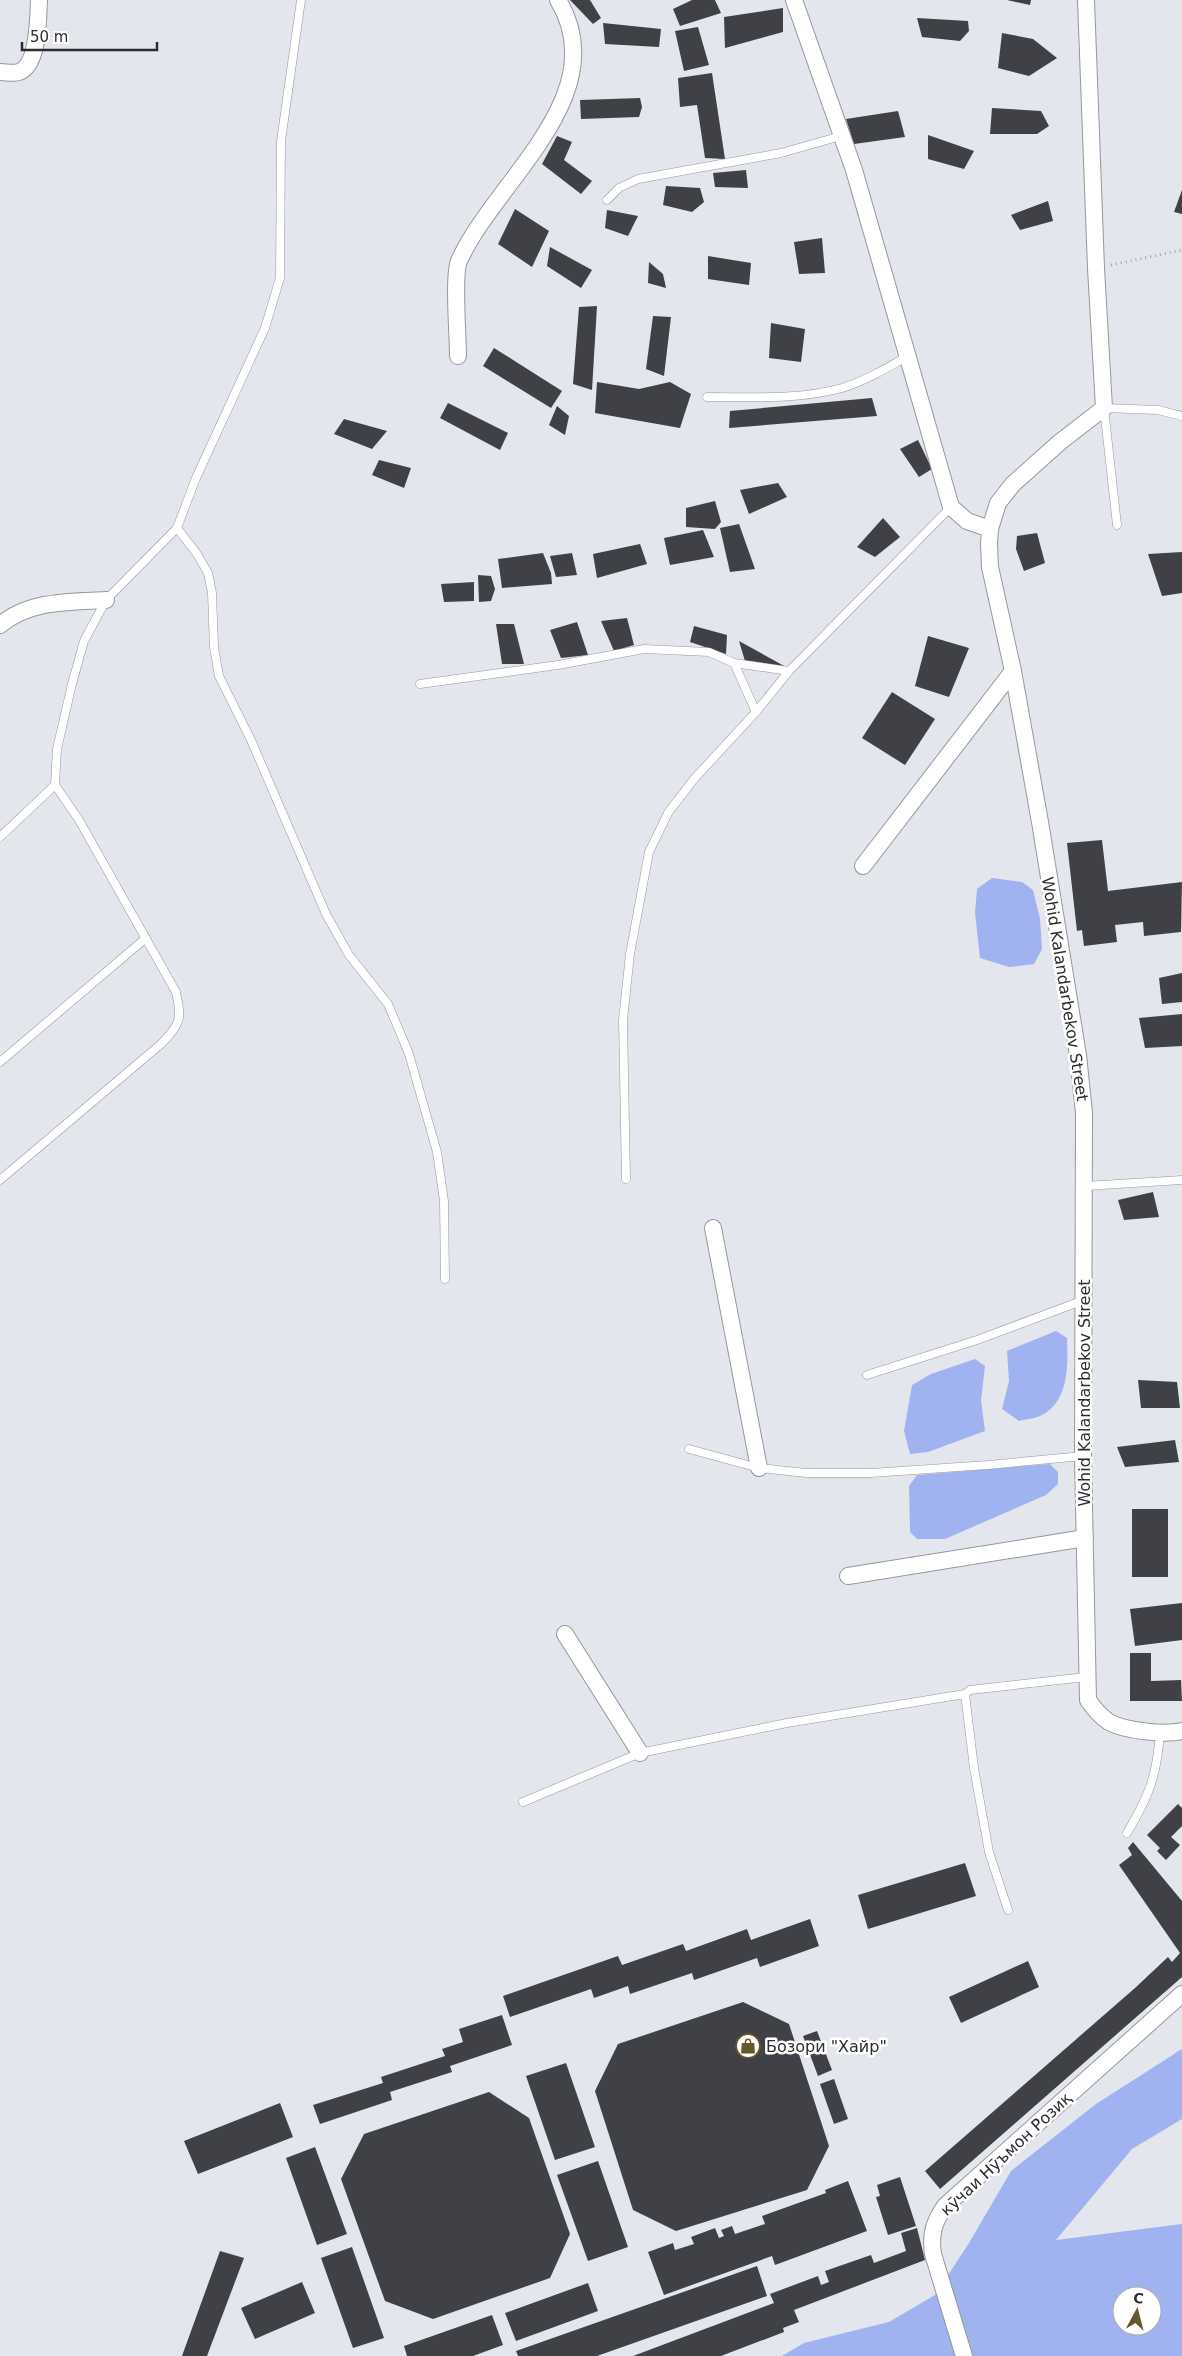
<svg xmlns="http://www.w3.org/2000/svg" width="1182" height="2356" viewBox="0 0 1182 2356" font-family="'DejaVu Sans',sans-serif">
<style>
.water{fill:#a0b2ef;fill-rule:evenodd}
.building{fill:#404146}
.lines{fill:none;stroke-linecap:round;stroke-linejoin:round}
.lane-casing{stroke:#95979d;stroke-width:9}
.street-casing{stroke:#95979d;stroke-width:18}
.path{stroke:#a4a6ab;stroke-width:3;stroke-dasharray:1 4;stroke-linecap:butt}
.lane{stroke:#fff;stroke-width:8}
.street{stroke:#fff;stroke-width:16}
.labels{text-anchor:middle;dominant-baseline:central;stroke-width:5;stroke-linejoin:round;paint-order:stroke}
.street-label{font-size:16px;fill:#2c2d2f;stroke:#fff}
.poi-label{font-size:16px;fill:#2c2d2f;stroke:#fff;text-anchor:start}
</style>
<rect width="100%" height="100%" fill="#e4e6ed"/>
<g class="water">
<path d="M992 878 1022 882 1033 890 1040 919 1042 949 1034 964 1009 967 980 958 975 913 977 889Z"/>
<path d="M1056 1331 1067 1338C1068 1365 1069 1401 1042 1415 1035 1419 1026 1419 1019 1421L1002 1409 1009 1381 1007 1351Z"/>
<path d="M975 1359 985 1366 981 1400 985 1431 928 1452 910 1454 904 1431 912 1385 931 1374Z"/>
<path d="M1050 1464 1058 1472V1484L1046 1495 945 1539H917L910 1532 909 1486 917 1475Z"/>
<path d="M1182 2049V2119L1132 2149 1056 2240 1182 2224V2356H782L804 2343 889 2322 935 2295 969 2243 1011 2171 1096 2104ZM1122 2296H1152V2326H1122Z"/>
</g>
<g class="building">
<path d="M570 0H590L601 18 593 24Z"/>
<path d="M692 0H715L721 13 680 26 673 9Z"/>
<path d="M1007 0H1031L1030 5Z"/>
<path d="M783 8V32L725 48 724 17Z"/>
<path d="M917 18 968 21 969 31 960 41 922 37Z"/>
<path d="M603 23 661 29 659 47 605 44Z"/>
<path d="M698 27 709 65 684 71 675 31Z"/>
<path d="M1002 33 1033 39 1057 58 1029 76 998 68Z"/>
<path d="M712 73 725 159 705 158 697 105 680 107 678 78Z"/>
<path d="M640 98 642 107 639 117 581 119 580 100Z"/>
<path d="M992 108 1041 111 1049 126 1037 134H990Z"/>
<path d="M898 111 905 137 854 144 846 119Z"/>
<path d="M928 135 974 151 964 169 928 159Z"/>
<path d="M557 136 572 142 564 160 592 181 581 194 542 164Z"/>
<path d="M746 170 748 188 715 187 713 173Z"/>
<path d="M666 186 700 188 704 202 692 212 663 205Z"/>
<path d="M1182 190V214L1174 212Z"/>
<path d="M1048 201 1053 221 1020 230 1011 215Z"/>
<path d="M515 209 549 231 532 267 498 244Z"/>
<path d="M607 210 638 216 628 236 605 228Z"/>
<path d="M822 238 825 273 799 274 794 242Z"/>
<path d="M550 247 592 270 581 288 547 266Z"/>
<path d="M708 256 751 263 749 285 708 279Z"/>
<path d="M649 262 663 274 666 288 648 283Z"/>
<path d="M597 306 592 390 573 384 579 307Z"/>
<path d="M653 316 671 317 664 376 646 369Z"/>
<path d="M771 323 805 329 801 362 769 358Z"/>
<path d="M494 348 562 391 551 408 483 366Z"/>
<path d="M597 382 639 389 670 382 691 394 680 428 595 413Z"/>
<path d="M872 398 877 416 729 428 730 411Z"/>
<path d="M448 403 508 433 500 450 440 418Z"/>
<path d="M557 406 569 416 565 435 549 425Z"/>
<path d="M344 419 387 431 372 449 334 434Z"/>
<path d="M918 440 932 469 919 477 900 449Z"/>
<path d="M379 460 411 468 404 488 372 475Z"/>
<path d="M778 483 787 497 749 514 740 490Z"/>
<path d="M715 501 721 522 715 529 686 527V508Z"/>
<path d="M883 518 900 537 875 557 857 547Z"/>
<path d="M739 524 755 569 730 572 720 528Z"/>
<path d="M703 530 714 557 670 565 664 538Z"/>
<path d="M1037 533 1045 563 1024 571 1016 549 1017 536Z"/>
<path d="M640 544 647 564 597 578 593 554Z"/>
<path d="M1182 552V593L1162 596 1148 554Z"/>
<path d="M543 553 551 573 552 584 502 588 498 559Z"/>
<path d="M572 553 577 575 556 577 550 556Z"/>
<path d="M478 575 491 576 495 589 491 601 479 602Z"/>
<path d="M474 582V601L444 602 441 584Z"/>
<path d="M627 618 634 645 614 651 601 621Z"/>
<path d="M577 622 588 655 561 658 550 630Z"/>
<path d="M496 624H514L524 664H502Z"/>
<path d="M694 626 727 635 726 654 690 642Z"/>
<path d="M928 636 969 648 949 697 915 686Z"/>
<path d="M739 641 786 667 745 661Z"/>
<path d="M892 692 935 719 905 765 862 738Z"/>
<path d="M1102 840 1108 891 1182 882 1181 932 1144 936 1143 922 1115 925 1117 942 1084 946 1082 930 1077 931 1067 843Z"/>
<path d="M1182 973V1002L1162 1004 1159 978Z"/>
<path d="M1182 1014V1046L1145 1048 1139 1018Z"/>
<path d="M1153 1192 1159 1217 1124 1220 1118 1200Z"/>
<path d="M1138 1380 1177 1382 1180 1408H1141Z"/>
<path d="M1175 1440 1179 1462 1125 1467 1117 1447Z"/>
<rect x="1132" y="1509" width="36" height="68"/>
<path d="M1182 1603V1640L1135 1646 1130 1609Z"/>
<path d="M1130 1653H1151V1681L1181 1680 1182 1701H1130Z"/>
<path d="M1178 1804 1182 1808V1826L1171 1837 1180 1845 1166 1860 1157 1851 1160 1848 1147 1835Z"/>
<path d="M1133 1842 1182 1901V1977L940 2189 925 2171 1135 1988 1168 1957 1172 1962 1180 1953 1119 1865 1132 1855 1128 1848Z"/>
<path d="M965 1863 976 1896 868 1929 858 1895Z"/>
<path d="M810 1919 819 1946 760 1967 757 1958 694 1980 692 1973 630 1994 628 1986 594 1998 591 1989 510 2017 503 1996 618 1956 622 1965 683 1944 686 1951 747 1929 751 1940Z"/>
<path d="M1028 1961 1039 1987 961 2023 949 1997Z"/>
<path d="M743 2002 789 2024 829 2146 807 2190 676 2231 633 2210 595 2091 618 2044Z"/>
<path d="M502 2015 512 2045 450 2066 452 2072 390 2092 392 2100 320 2124 313 2105 383 2083 381 2077 445 2056 442 2049 463 2042 459 2029Z"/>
<path d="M817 2031 832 2070 818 2076 803 2036Z"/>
<path d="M566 2063 595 2147 555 2160 526 2076Z"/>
<path d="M834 2079 848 2119 834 2124 820 2084Z"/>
<path d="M489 2092 529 2118 570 2234 550 2278 433 2319 385 2301 341 2179 364 2134Z"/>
<path d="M280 2103 293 2137 198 2174 184 2141Z"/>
<path d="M315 2147 347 2234 317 2245 286 2158Z"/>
<path d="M598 2161 628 2247 588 2261 557 2175Z"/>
<path d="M900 2177 916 2226 888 2235 876 2197 880 2196 877 2185Z"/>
<path d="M848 2181 867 2231 775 2265 772 2256 664 2295 648 2252 673 2243 675 2250 694 2244 691 2237 715 2228 719 2238 724 2236 721 2230 732 2226 735 2234 765 2224 762 2216 826 2193 825 2190Z"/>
<path d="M917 2228 925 2260 794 2310 799 2322 783 2328 784 2332 721 2356H633L774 2303 770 2294 818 2276 821 2285 829 2282 825 2271 871 2255 874 2263 906 2251 901 2233Z"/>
<path d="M352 2247 384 2338 353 2348 321 2258Z"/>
<path d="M220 2251 244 2258 207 2356H182Z"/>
<path d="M757 2266 767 2296 597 2356H518L516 2351Z"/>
<path d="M302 2282 315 2313 255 2339 241 2308Z"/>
<path d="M588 2283 598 2311 516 2341 505 2313Z"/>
<path d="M492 2315 503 2345 473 2356H407L404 2346Z"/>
</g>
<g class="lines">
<g class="lane-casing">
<g id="lane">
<path d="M607 200 619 188 638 179 781 153 841 136"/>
<path d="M707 397C751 397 798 400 842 388 865 381 887 368 908 356"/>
<path d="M1117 525 1104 408 1158 410 1182 416"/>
<path d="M177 528 197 554 208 573 212 593 214 647 219 676 251 740 326 914 349 955 388 1004 409 1054 437 1152 444 1201 445 1279"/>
<path d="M734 663 789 671"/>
<path d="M420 684 558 665 644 649 709 652 734 663 756 712"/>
<path d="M0 837 55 785"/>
<path d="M0 1062 146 938"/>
<path d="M626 1179 623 1020 630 954 649 852 668 813 694 779 756 712 789 671 951 507"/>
<path d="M0 1180 161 1044C181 1023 182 1020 176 992L79 820 55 785 57 749 72 684 84 641 106 600 177 528 196 478 265 328 280 278 281 141 301 0"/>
<path d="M1085 1186 1182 1180"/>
<path d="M867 1375 977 1340 1084 1300"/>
<path d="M689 1449 759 1468 806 1473H871L988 1465 1083 1456"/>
<path d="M965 1694 974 1768 989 1852 1008 1910"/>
<path d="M523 1802 640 1753 787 1723 965 1694 970 1690 1086 1677"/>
<path d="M1127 1833C1149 1796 1157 1776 1160 1732"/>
</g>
</g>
<g class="street-casing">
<g id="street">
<path d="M794 0 854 170 951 507 967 521 990 529"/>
<path d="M1086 0 1096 268 1104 408 1060 442 1013 484 998 503 990 529 989 544 990 567 1013 671 1040 822 1078 1055 1084 1113 1083 1456 1088 1700C1094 1709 1100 1716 1109 1722 1125 1731 1165 1735 1182 1731"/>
<path d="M0 72C6 72 14 74 19 72 39 65 38 18 39 0"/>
<path d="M458 356C458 337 453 274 459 261 494 182 616 95 558 0"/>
<path d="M0 625C30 600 69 602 106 600"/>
<path d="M863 866 1013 671"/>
<path d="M713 1228 759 1468"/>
<path d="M848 1576 1085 1538"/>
<path d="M565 1634 640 1753"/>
<path d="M964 2356 933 2254C930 2234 934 2222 945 2206L1182 1994"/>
</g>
</g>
<path class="path" d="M1111 265 1182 250"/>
<use href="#lane" class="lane"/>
<use href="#street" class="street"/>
</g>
<defs>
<g id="shop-ring" transform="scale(1.25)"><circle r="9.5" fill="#fff" stroke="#645925" stroke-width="1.5"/><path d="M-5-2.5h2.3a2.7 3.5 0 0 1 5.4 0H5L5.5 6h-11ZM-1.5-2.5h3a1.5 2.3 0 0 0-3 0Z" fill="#645925"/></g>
</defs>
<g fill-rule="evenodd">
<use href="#shop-ring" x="748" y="2046"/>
</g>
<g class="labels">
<g class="street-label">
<text transform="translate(1065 989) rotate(81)">Wohid Kalandarbekov Street</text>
<text transform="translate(1084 1393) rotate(-90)">Wohid Kalandarbekov Street</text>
<text transform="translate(1006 2154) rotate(-43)">кӯчаи Нӯъмон Розиқ</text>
</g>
<g class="poi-label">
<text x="766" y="2046">Бозори "Хайр"</text>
</g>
</g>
<g transform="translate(1137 2311) rotate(7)"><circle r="24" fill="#ffffff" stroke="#ababac"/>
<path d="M0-4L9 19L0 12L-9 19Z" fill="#645925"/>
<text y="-8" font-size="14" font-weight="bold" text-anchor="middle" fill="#2c2d2f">С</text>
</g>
<path d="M22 42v8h135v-8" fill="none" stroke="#2c2d2f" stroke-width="2.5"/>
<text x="30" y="42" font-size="15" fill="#2c2d2f" stroke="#ffffff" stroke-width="4" paint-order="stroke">50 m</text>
</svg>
